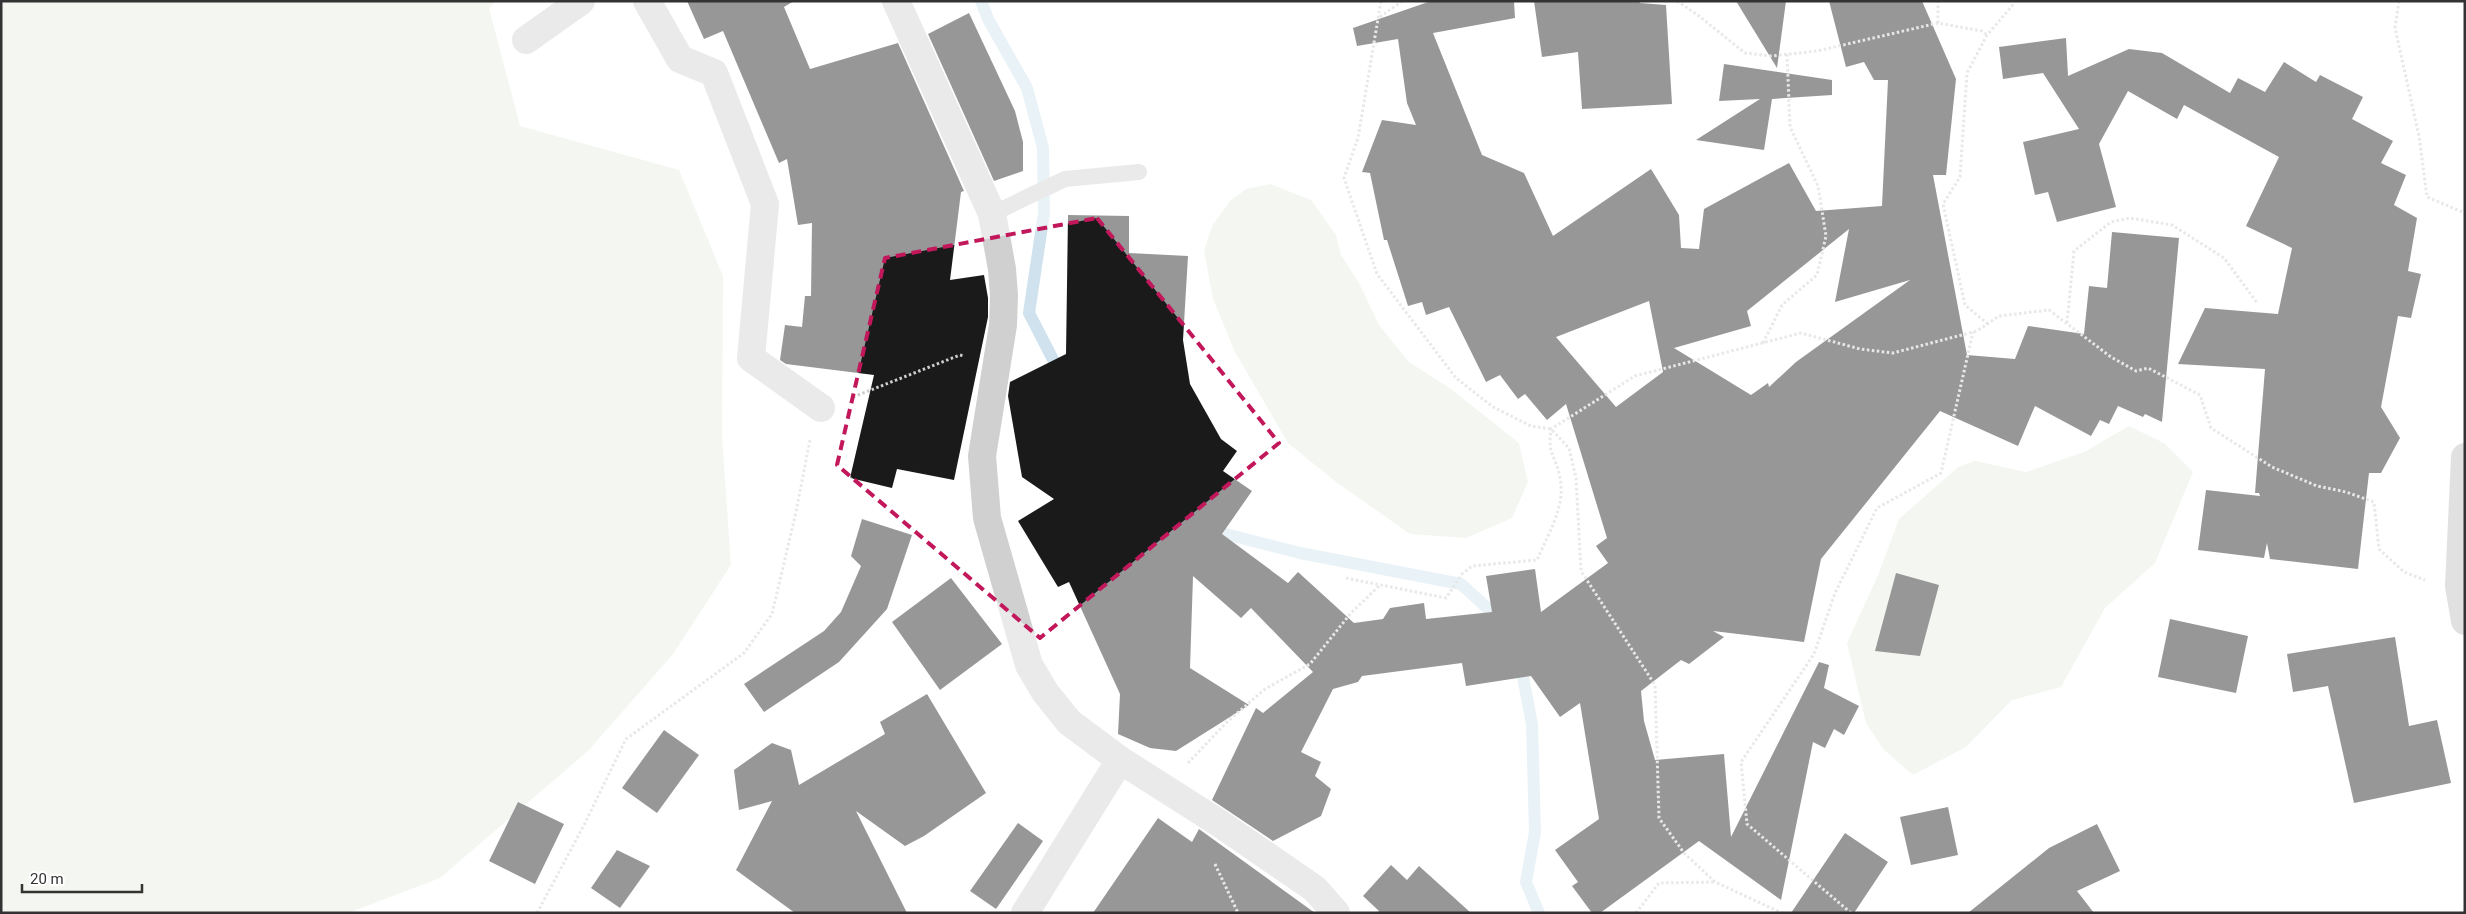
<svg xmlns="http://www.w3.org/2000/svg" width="2466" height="914" viewBox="0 0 2466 914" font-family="Roboto,sans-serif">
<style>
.green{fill:#e6ecdf}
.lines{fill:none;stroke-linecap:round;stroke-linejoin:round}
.stream{stroke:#cfe2ee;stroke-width:12}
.building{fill:#1a1a1a;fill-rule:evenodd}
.path{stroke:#cdcdcd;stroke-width:3;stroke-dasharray:2.5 2.5;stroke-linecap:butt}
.lane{stroke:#d0d0d0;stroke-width:16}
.street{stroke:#d0d0d0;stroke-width:28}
.secondary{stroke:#bdbdbd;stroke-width:28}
.marked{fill:none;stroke:#c2185b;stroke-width:4;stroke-dasharray:10 6;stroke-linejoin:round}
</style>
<rect width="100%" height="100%" fill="#fff"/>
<g class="green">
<path d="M1 1H496L489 8 520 126 679 170 723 276 722 437 731 565 673 654 588 751 440 878 348 913H1Z"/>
<path d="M1270 184 1311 200 1336 235 1341 255 1360 285 1379 325 1409 362 1451 389 1519 443 1528 482 1512 518 1466 538 1410 534 1336 482 1288 443 1235 352 1213 299 1204 251 1212 226 1230 201 1246 189Z"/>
<path d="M2129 426 2164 443 2193 472 2155 563 2105 608 2061 687 2012 700 1966 747 1913 775 1883 749 1866 723 1847 643 1879 573 1899 519 1958 467 1975 461 2026 472 2084 452Z"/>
</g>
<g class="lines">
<g class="stream">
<path d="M981 1 988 19 1027 88 1043 148 1044 213 1029 313 1061 375"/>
<path d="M1206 529 1300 553 1461 584 1497 617 1501 624"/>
<path d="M1517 663 1523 677 1532 724 1535 832 1526 882 1539 913"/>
</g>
</g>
<g class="building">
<path d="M687 1H794L784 7 810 69 898 43 964 191 961 192 950 280 984 275 988 298V317L954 480 897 469 892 488 850 478 874 375 786 364 780 360 785 325 802 327 805 296H811L812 223 798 225 787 159 779 163 723 31 704 39Z"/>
<path d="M1431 1H1514L1515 18 1433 33 1482 155 1524 173 1553 236 1651 169 1679 215 1681 248 1699 249 1704 209 1789 163 1816 211 1882 206 1888 80H1874L1864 62 1846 67 1829 1H1922L1956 79 1946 175H1933L1967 355 2015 359 2028 326 2084 334 2089 286 2107 288 2112 232 2179 238 2162 422 2145 414 2143 417 2118 406 2109 424 2100 420 2091 436 2035 406 2018 446 1940 411 1821 559 1804 642 1713 631 1724 637 1689 664 1681 660 1641 691 1644 721 1655 760 1724 754 1731 837 1819 662 1829 665 1824 688 1859 706 1844 735 1834 729 1825 748 1813 742 1781 900 1699 841 1600 913H1592L1572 886 1578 882 1555 850 1599 819 1580 703 1560 717 1531 676 1466 686 1462 663 1362 676 1358 682 1333 689 1301 752 1321 762 1315 776 1331 789 1321 816 1273 841 1212 800 1256 708 1263 713 1313 672 1251 608 1241 618 1193 576 1190 668 1249 705 1176 751 1150 748 1118 734 1120 694 1069 582 1058 587 1018 521 1054 499 1022 477 1008 396 1010 382 1066 354 1068 215 1129 216V253L1188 256 1183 340 1190 384 1221 439 1237 451 1223 471 1252 491 1222 534 1288 583 1298 572 1354 623 1383 619 1390 608 1424 603 1426 619 1492 612 1486 576 1535 569 1541 612 1608 563 1596 546 1607 538 1566 404 1547 420 1525 394 1518 399 1500 375 1486 382 1449 307 1426 315 1422 302 1408 306 1387 240H1384L1370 173 1362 172 1382 120 1416 125 1407 103 1398 39 1357 46 1353 28ZM1849 229 1835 302 1910 280 1796 362 1769 387 1768 383 1751 395 1674 348 1751 326 1747 311ZM1649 301 1663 372 1616 407 1556 337Z"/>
<path d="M1534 1H1639L1640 3 1666 5 1672 104 1582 109 1578 52 1542 57Z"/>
<path d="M1736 1H1786L1777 68Z"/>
<path d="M969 13 1015 111 1023 142V171L994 181 928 34Z"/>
<path d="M2066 38 2068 76 2129 49 2162 53 2230 93 2238 78 2265 92 2284 62 2316 82 2320 75 2363 97 2352 119 2393 141 2381 163 2406 175 2394 205 2417 218 2408 271 2421 274 2411 318 2398 316 2381 407 2400 438 2381 473H2369L2358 569 2270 559 2267 543 2264 558 2198 550 2206 490 2260 496 2259 493H2255L2265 369 2178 364 2205 308 2278 314 2292 248 2246 226 2279 157 2184 105 2177 119 2128 91 2099 144 2116 207 2057 222 2048 192 2035 195 2023 142 2079 129 2043 73 2003 79 1999 47Z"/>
<path d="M1724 64 1832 80V95L1772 99 1764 150 1696 140 1760 99 1719 101Z"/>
<path d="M862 519 912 535 887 609 839 662 764 712 744 684 824 631 841 612 861 566 851 556Z"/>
<path d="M1896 573 1939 585 1920 656 1875 651Z"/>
<path d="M951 578 1002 644 940 690 892 622Z"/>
<path d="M2170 619 2248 636 2236 693 2158 677Z"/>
<path d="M2395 637 2409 726 2437 720 2451 783 2354 803 2328 686 2293 692 2287 654Z"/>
<path d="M927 694 986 793 924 836 905 846 856 811 907 913H795L736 870 772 801 739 810 734 770 772 743 791 750 799 785 885 734 880 722Z"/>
<path d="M664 730 699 755 657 813 622 788Z"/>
<path d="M518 802 564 824 535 884 489 861Z"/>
<path d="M1948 807 1958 855 1911 865 1900 817Z"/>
<path d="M1158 818 1192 842 1199 829 1315 913H1093Z"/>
<path d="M1018 823 1043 841 996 909 970 891Z"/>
<path d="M2097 824 2120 871 2077 891 2094 913H1968L2049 848Z"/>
<path d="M1845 833 1888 862 1854 913H1791Z"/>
<path d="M617 850 650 866 620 908 591 888Z"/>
<path d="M1391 865 1407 880 1419 866 1471 913H1377L1379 911 1363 896Z"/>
</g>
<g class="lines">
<g class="path">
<path d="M1381 1 1358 138 1344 178 1377 274 1456 378 1493 407 1531 426 1551 429 1569 448 1576 478 1581 571 1655 685 1659 818 1684 853 1715 882 1782 913"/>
<path d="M1677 1 1699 16 1745 53 1771 56 1817 51 1938 23 1982 31 1987 35"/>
<path d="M2399 1 2395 28 2419 136 2427 197 2465 213"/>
<path d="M1380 17 1402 1"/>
<path d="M1938 23V1"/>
<path d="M2067 323 2074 251 2111 222 2130 218 2172 225 2224 258 2258 304"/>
<path d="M1988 324 1965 305 1943 204 1960 177 1967 73 1987 35 2012 6 2014 1"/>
<path d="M1763 343 1782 305 1817 275 1826 236 1818 186 1790 127 1787 54"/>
<path d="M853 397 960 355 964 356"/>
<path d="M1346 578 1446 598 1462 574 1472 566 1537 560C1548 534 1566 506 1560 478 1556 455 1547 456 1551 429L1635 376 1801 333 1860 349 1893 353 1977 331 1999 316 2049 310 2111 357 2136 371 2148 368 2200 395 2211 428 2272 467 2317 486 2346 492 2374 502 2379 549 2404 572 2425 580"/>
<path d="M1188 763 1227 722 1265 689 1310 664 1351 613 1379 586"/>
<path d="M1215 864 1238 913"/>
<path d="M537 913 584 825 626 739 744 653 772 614 796 512 810 440"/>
<path d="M1636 913 1659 883 1714 882"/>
<path d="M1851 913 1747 824 1741 762 1814 654 1835 593 1877 508 1941 473 1973 332"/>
</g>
<path class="lane" d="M992 214 1065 179 1139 172"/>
<g class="street">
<path d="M647 1 680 59 714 73 765 204 751 358 821 408"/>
<path d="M896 1 992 214 1002 269 1004 296 1003 325 982 456 987 518 1029 665 1045 692 1069 722 1120 760 1216 821 1315 889 1336 913"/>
<path d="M526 40 581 1"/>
<path d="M1025 913 1120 760"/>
</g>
<path class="secondary" d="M2465 457 2459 586 2465 621"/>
</g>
<path d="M0 0H2466V914H0ZM1097 218 1279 443 1040 638 837 465 885 258Z" fill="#fff" fill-opacity=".55" fill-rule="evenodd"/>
<path class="marked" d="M1097 218 1279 443 1040 638 837 465 885 258Z"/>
<rect width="2466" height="914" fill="none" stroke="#333333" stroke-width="5"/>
<path d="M22 884v8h120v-8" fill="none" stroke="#333333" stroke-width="2.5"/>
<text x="30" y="884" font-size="15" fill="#333333" stroke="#ffffff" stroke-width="4" paint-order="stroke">20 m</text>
</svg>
